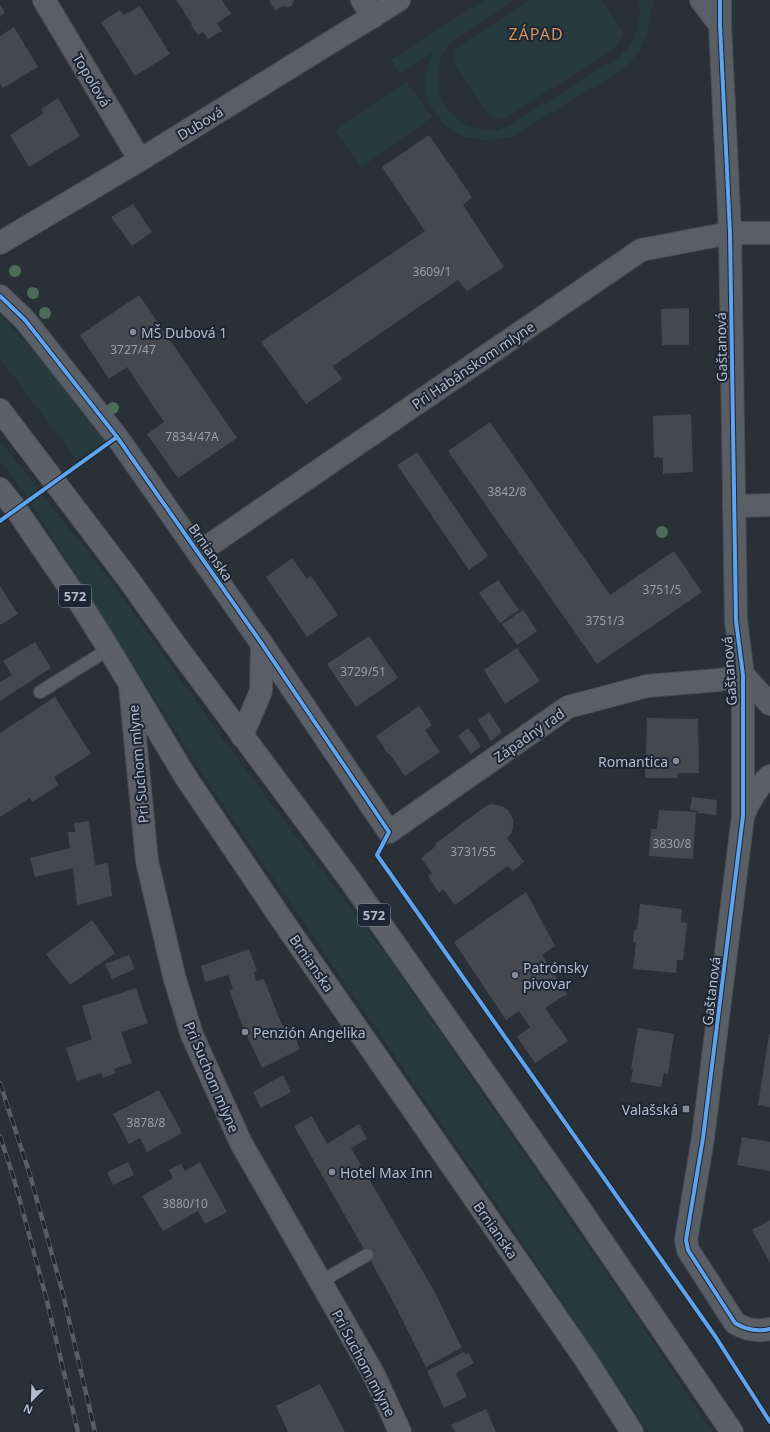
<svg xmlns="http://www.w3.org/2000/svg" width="770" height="1432" viewBox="0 0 770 1432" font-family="'Noto Sans',sans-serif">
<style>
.green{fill:#273a3e}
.building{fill:#444950}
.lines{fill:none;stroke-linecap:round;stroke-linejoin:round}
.lane-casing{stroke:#484c53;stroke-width:14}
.street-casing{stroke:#484c53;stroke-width:24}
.secondary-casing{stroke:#484c53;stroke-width:24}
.primary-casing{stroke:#484c55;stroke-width:24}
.lane{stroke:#5a5e66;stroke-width:12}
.street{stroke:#5a5e66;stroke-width:22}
.secondary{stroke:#595d64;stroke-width:22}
.primary{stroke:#5c6168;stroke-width:22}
.rail-casing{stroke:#595d64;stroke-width:4.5}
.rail{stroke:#1d2633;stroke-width:3;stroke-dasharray:9;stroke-linecap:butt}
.cycleway-casing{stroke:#1d2633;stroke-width:6}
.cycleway{stroke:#60a3ed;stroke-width:4}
.tree{fill:#4e6a5a}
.poi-dot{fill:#848b96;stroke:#1d2633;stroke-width:1.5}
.labels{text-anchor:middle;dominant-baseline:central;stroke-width:4;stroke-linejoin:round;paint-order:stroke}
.number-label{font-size:12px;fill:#989fab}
.shield{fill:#1d2633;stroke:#878f9c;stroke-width:1}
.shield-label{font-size:13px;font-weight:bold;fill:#b4bcc9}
.street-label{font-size:14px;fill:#b4bcc9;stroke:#1d2633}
.poi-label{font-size:14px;fill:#b4bcc9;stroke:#1d2633;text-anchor:start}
.quarter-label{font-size:16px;letter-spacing:1px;fill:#d59563;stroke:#1d2633}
</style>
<rect width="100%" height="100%" fill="#2a3038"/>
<g class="green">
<path d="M484 0H513L449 44 440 60 437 78 439 90 443 101 453 116 469 126 494 131 508 126 620 56C624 51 630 46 633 41 637 32 643 9 638 0H653V4L649 26 642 46 628 66 512 137 490 141 465 137 445 126 430 106 425 88 426 72 432 53 401 74 391 60Z"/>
<path d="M531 0H601L623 33 616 47 503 120 489 116 454 64 455 49Z"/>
<path d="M406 82 432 117 362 167 335 131Z"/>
<path d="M0 314 71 393 105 442 77 460 0 358Z"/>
<path d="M0 440 40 492 110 579 219 734 388 957 637 1317 712 1432H648L514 1230 217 796 22 490 0 461Z"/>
</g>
<g class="building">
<path d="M176 0H222L231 14 217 23 222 31 208 39 203 32 198 35 191 25 192 24Z"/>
<path d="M269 0H294L292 5 289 7 282 6 275 11Z"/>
<path d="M0 4 5 13 0 16Z"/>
<path d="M140 6 170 54 135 76 101 22 120 10 124 15Z"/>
<path d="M14 27 38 67 3 88 0 84V36Z"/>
<path d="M58 98 80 136 29 167 10 135 43 114 41 109Z"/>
<path d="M429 135 472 197 463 205 504 267 467 291 458 280 333 366 342 379 306 404 261 342 425 231 382 167Z"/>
<path d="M133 204 152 232 132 246 111 217Z"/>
<path d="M139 295 237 438 178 478 147 434 164 422 127 367 109 379 80 335Z"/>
<path d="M689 308V345H662L661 309Z"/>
<path d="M691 414 693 472 663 474V458L654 457 653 416Z"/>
<path d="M490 422 610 595 674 551 702 592 597 664 448 451Z"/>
<path d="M417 452 488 556 469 570 397 465Z"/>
<path d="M292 558 307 579 311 576 338 615 307 637 266 577Z"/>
<path d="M498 580 519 610 500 623 479 593Z"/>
<path d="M0 586 18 614 0 625Z"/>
<path d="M523 610 537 631 517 645 502 624Z"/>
<path d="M369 636 398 678 356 707 327 664Z"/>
<path d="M35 642 51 668 0 701V682L12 675 3 661Z"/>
<path d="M517 648 540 681 505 704 484 670Z"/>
<path d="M55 697 91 754 54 777 59 785 32 802 30 798 0 817V733Z"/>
<path d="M419 706 432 725 425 730 440 752 405 776 389 753 388 754 376 736Z"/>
<path d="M489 712 502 732 491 741 478 720Z"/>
<path d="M647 718 698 719 699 773H678L677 778H645Z"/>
<path d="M468 728 481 746 471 754 458 736Z"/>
<path d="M692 797 717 800 716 815 698 813V811L690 810Z"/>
<path d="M490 804 502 806 508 810 513 819V828L511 834 507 838 524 862 513 871 508 866 455 905 443 889 439 893 428 876 432 873 421 858 436 846 435 844 483 808Z"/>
<path d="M659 810 696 812 693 859 649 856 651 829H657Z"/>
<path d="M89 821 95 865 108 863 112 896 77 905 73 868 35 877 30 858 70 848 68 832H75L74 823Z"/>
<path d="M526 892 555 946 542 955 567 994 545 1008 568 1041 535 1063 517 1037 530 1027 519 1011 506 1020 454 942Z"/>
<path d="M640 904 682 909 681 922 687 923 685 942 683 960H677L676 973 633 969 636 942H633L634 931 635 930H637Z"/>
<path d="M92 920 115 953 70 985 46 954Z"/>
<path d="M249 949 257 971 254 972 256 981 264 979 277 1013 285 1030 291 1028 300 1049 262 1068 243 1027 229 990 233 989 228 975 205 982 201 966Z"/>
<path d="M129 955 135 969 112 979 105 964Z"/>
<path d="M136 988 148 1023 121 1032 132 1063 114 1069 116 1073 103 1078 101 1073 77 1081 66 1048 92 1039 82 1006Z"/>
<path d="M638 1028 674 1034 668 1074 664 1073 661 1087 631 1082 633 1068 631 1069Z"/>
<path d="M769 1034H770V1107L758 1105Z"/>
<path d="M283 1075 291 1092 261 1108 253 1092Z"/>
<path d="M159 1090 182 1133 147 1152 140 1138 129 1144 113 1114Z"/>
<path d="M312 1116 327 1144 359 1124 367 1139 351 1148 433 1289 462 1348H461L426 1367 397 1309 373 1265 294 1126Z"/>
<path d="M742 1137 770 1142V1171L737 1165Z"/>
<path d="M128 1162 134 1175 113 1185 107 1172Z"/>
<path d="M200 1162 227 1212 205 1224 198 1211 163 1231 142 1196 173 1178 169 1170 181 1164 185 1171Z"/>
<path d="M770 1220V1263L752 1230Z"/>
<path d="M464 1352 465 1355 468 1353 474 1363 456 1373 467 1397 444 1408 427 1371Z"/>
<path d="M320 1384 345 1432H288L276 1406Z"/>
<path d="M486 1409 496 1432H455L451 1425Z"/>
</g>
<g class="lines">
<g class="lane-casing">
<g id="lane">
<path d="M40 692 109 649"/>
<path d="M320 1282 367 1255"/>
</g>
</g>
<g class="street-casing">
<g id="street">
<path d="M44 0 140 160"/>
<path d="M362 0 373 17"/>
<path d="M701 0 720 25"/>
<path d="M0 243 140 160 399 0"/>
<path d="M0 296 25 320 117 437 262 644 389 832 568 707 647 686 719 680 743 675"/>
<path d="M734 506 770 505"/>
<path d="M198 553 641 250 730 233H770"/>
<path d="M130 686 147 861 174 976 192 1035 241 1143 374 1375 400 1432"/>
<path d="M242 736 261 691 262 644"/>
<path d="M743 816C749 801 757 787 770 776"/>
</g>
</g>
<g class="secondary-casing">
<g id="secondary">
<path d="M720 0V25L730 233 736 621 743 675V816L703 1138 686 1240 688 1250 735 1323C746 1330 757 1332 770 1329"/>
<path d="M743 675 770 704"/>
</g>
</g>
<g class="primary-casing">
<g id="primary">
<path d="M0 410 129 580 176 646 350 880 573 1199 732 1432"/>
<path d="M0 489 16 509 80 603 109 649 185 776 280 917 586 1360 632 1432"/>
</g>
</g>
<use href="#lane" class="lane"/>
<use href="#street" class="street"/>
<use href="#secondary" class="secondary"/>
<use href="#primary" class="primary"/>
<g class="rail-casing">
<g id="rail">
<path d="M0 1083 30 1175 63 1294 95 1432"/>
<path d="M0 1136 14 1179 46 1297 78 1432"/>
</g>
</g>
<use href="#rail" class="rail"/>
<g class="cycleway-casing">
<g id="cycleway">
<path d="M720 0V25L730 233 736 621 743 675V816L703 1138 686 1240 688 1250 735 1323C746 1330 757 1332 770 1329"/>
<path d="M0 296 25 320 117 437 262 644 389 832 377 855 715 1336 770 1422"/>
<path d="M0 521 117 437"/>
</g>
</g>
<use href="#cycleway" class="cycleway"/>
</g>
<g class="tree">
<circle cx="15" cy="271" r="6"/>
<circle cx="33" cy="293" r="6"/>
<circle cx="45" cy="313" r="6"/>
<circle cx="113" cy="408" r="6"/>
<circle cx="662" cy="532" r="6"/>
</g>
<g class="poi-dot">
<circle cx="133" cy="332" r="4"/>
<circle cx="676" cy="761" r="4"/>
<circle cx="515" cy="975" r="4"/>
<circle cx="245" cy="1032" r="4"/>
<rect x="682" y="1105" width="8" height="8" rx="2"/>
<circle cx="332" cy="1172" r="4"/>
</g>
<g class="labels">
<g class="number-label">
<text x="432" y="271">3609/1</text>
<text x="133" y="349">3727/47</text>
<text x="192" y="436">7834/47A</text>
<text x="507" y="491">3842/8</text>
<text x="662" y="589">3751/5</text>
<text x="605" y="620">3751/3</text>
<text x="363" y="671">3729/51</text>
<text x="672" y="843">3830/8</text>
<text x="473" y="851">3731/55</text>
<text x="146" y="1122">3878/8</text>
<text x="185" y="1203">3880/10</text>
</g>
<g class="shield">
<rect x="59" y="585" width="32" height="22" rx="3"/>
<rect x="358" y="904" width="32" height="22" rx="3"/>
</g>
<g class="shield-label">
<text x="75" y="596">572</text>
<text x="374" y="915">572</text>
</g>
<g class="street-label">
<text transform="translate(92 80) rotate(59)">Topoľová</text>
<text transform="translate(200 123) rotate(-31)">Dubová</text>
<text transform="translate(721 347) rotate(-91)">Gaštanová</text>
<text transform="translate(473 365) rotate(-34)">Pri Habánskom mlyne</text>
<text transform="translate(211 552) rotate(55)">Brnianska</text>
<text transform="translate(729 671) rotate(-94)">Gaštanová</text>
<text transform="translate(529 735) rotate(-35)">Západný rad</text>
<text transform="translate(138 764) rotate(-95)">Pri Suchom mlyne</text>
<text transform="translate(312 963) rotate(55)">Brnianska</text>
<text transform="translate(711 991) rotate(-83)">Gaštanová</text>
<text transform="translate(212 1077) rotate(67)">Pri Suchom mlyne</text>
<text transform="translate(496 1230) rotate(55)">Brnianska</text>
<text transform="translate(364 1363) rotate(62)">Pri Suchom mlyne</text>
</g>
<g class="poi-label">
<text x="141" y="332">MŠ Dubová 1</text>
<text x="668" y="761" text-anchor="end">Romantica</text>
<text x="523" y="967">Patrónsky<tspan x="523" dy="16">pivovar</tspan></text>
<text x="253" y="1032">Penzión Angelika</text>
<text x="678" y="1109" text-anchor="end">Valašská</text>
<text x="340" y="1172">Hotel Max Inn</text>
</g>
<g class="quarter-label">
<text x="536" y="34">ZÁPAD</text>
</g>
</g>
<g transform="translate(32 1400) rotate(203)" stroke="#1d2633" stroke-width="3" paint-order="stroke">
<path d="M0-3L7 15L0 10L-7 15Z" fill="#b4bcc9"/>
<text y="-6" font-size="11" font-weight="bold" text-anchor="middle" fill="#b4bcc9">N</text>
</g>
</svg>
